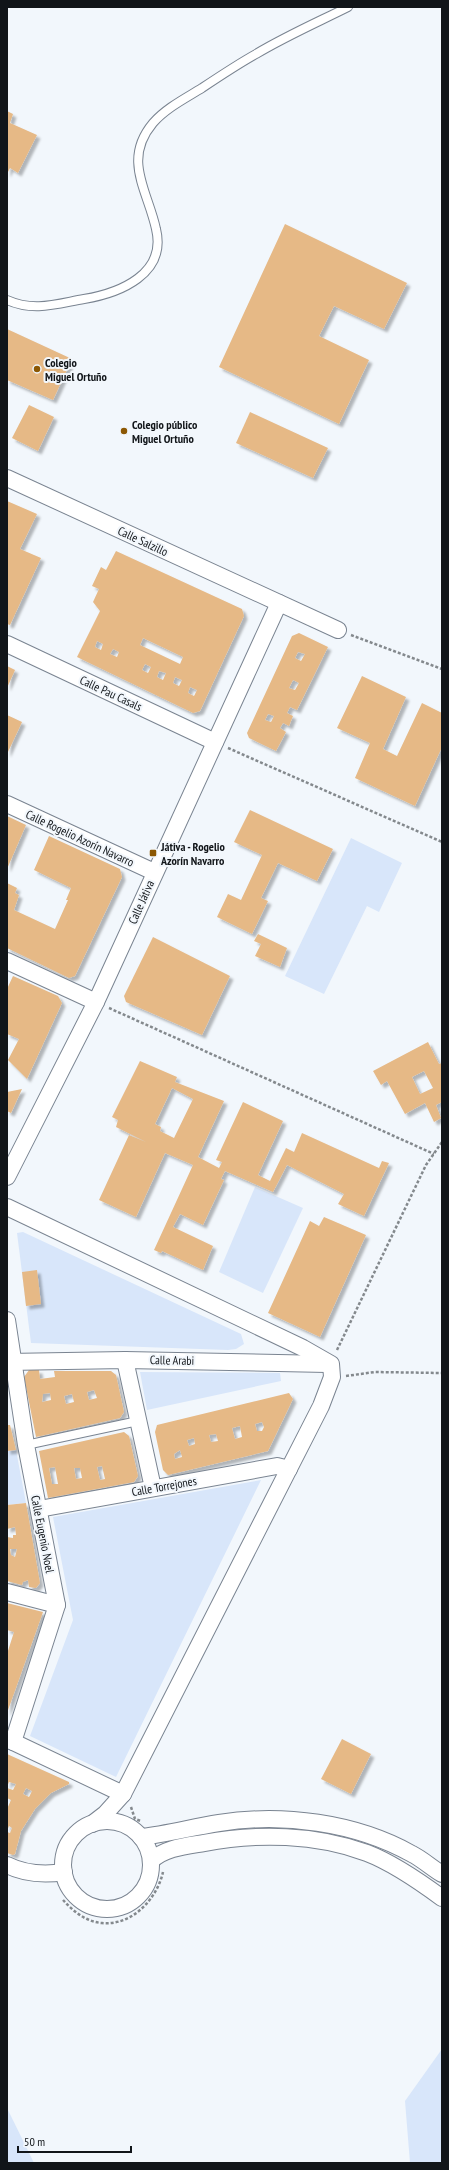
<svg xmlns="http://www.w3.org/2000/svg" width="449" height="2170" viewBox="0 0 449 2170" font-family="'PT Sans Narrow',sans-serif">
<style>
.green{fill:#d8e6fa}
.building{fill:#e6b986;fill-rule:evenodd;filter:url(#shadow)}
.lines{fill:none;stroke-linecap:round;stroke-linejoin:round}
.service-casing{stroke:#7a8491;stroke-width:10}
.minor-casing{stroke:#7a8491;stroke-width:18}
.path{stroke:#84898d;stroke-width:2.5;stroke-dasharray:3 2;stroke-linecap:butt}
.service{stroke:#fff;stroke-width:8}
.minor{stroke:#fff;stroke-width:16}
.poi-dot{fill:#8c5804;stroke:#f2f7fc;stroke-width:1.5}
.labels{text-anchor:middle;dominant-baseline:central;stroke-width:4;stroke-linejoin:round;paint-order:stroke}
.poi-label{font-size:12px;font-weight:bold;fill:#111519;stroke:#f2f7fc;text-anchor:start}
.street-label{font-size:12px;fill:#111519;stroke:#f2f7fc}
</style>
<defs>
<filter id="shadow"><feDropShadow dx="3.5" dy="3.5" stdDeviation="1" flood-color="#0004"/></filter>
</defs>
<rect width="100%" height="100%" fill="#f2f7fc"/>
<g class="green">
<path d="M351 838 402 863 379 912 367 906 324 994 285 976Z"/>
<path d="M255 1187 303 1208 263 1293 219 1272Z"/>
<path d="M23 1232 241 1334 244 1344 236 1349 228 1350 31 1343 17 1233Z"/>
<path d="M140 1372 280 1373 281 1381 147 1410Z"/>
<path d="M16 1450 26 1503 7 1505V1451Z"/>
<path d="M261 1480 116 1777 30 1736 73 1620 53 1517Z"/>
<path d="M442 2049V2163H410L405 2101Z"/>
<path d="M7 2108 34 2163H7Z"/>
</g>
<g class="building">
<path d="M7 111 13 114 10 123 37 135 18 173 10 168 7 174Z"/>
<path d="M285 224 407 283 384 329 334 306 319 336 369 360 339 424 219 367Z"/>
<path d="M7 329 72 359 53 400 7 380Z"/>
<path d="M29 405 54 417 38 451 12 438Z"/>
<path d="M250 412 328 448 313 478 236 443Z"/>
<path d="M7 501 37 514 20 549 41 558 10 625 7 624Z"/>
<path d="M116 551 242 609 244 616 200 711 193 713 77 657 100 611 93 602 99 589 92 586 101 567 106 570ZM143 638 183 657 180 664 140 645ZM97 641 103 644 101 650 95 647ZM113 649 119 652 117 657 110 654ZM145 664 151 667 148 673 142 670ZM159 671 166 673 163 680 157 677ZM175 677 182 680 179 686 173 683ZM190 687 197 690 194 696 188 693Z"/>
<path d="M299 633 328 647 297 710 290 707 287 713 293 716 289 726 283 723 280 728 286 732 276 751 249 738 247 733 292 636ZM298 652 305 654 301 661 295 658ZM293 680 299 683 295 690 289 688ZM268 714 274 716 271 722 265 720Z"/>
<path d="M7 666 15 670 7 688Z"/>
<path d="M362 676 406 697 383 749 397 756 422 703 442 713V747L415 806 355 778 370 743 337 728Z"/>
<path d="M7 715 22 722 7 754Z"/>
<path d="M250 810 333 849 317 881 278 863 261 898 268 901 252 934 217 917 228 894 241 900 262 855 234 842Z"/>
<path d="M7 816 26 825 7 869Z"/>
<path d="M49 836 120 869 122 877 75 976 69 978 7 948V883L17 888 15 893 19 895 14 910 55 929 68 900H66L71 888 34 870Z"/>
<path d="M258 934 287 948 280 967 255 956 261 944 254 941Z"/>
<path d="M153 937 230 976 202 1035 126 1002 124 996Z"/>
<path d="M13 976 58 996 62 1003 27 1079 8 1060 19 1039 7 1034V989Z"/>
<path d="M428 1042 439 1064 442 1063V1102L436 1105 441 1118 434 1122 425 1103 405 1114 387 1081 381 1085 373 1071ZM424 1071 433 1088 420 1094 412 1077Z"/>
<path d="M140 1061 177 1077 175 1082 224 1101 198 1157 219 1168 222 1162 216 1160 243 1102 283 1121 258 1175 270 1181 286 1148 294 1152 302 1133 379 1168 382 1161 389 1163 364 1216 338 1204 344 1194 287 1165 273 1192 225 1171 221 1179 224 1180 203 1225 180 1214 173 1227 213 1246 203 1270 162 1251 161 1253 154 1250 193 1165 165 1153 136 1217 99 1200 129 1135 146 1142 116 1127 118 1120 112 1117ZM172 1088 193 1099 174 1138 160 1131 161 1127 155 1124Z"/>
<path d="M22 1089 11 1113 7 1111V1092Z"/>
<path d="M324 1217 366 1235 320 1337 268 1313 310 1221 319 1226Z"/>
<path d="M37 1270 41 1304 26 1306 22 1272Z"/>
<path d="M29 1370H39L40 1379 55 1377 54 1371H111L116 1375 124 1412 120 1418 36 1437 24 1377ZM94 1390 97 1398 89 1400 87 1392ZM50 1393 51 1400 42 1402 43 1394ZM72 1394 74 1402 66 1404 64 1396Z"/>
<path d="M289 1393 293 1399 268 1451 168 1475 163 1470 155 1432 157 1425ZM262 1422 264 1427 262 1431H257L255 1424ZM240 1426 242 1437 235 1439 232 1428ZM216 1434 218 1441 211 1442 209 1435ZM194 1438 195 1444 189 1446 187 1440ZM180 1450 182 1457 175 1459 174 1454Z"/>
<path d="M7 1425H10L16 1450 7 1451Z"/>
<path d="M124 1432 129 1436 138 1476 134 1482 48 1498 39 1451ZM102 1466 105 1479 100 1480 97 1467ZM55 1467 58 1484H52L49 1468ZM74 1468H80L82 1478 76 1479Z"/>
<path d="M26 1503 40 1583 36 1588 29 1587 28 1580 23 1582 22 1585 7 1581V1537L13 1538V1535H16L15 1527 7 1529V1505ZM10 1549H17L15 1557 11 1555Z"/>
<path d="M7 1603 43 1612 7 1713V1654L14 1632 7 1630Z"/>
<path d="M342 1739 371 1754 351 1794 321 1779Z"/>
<path d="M7 1754 69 1782V1784L51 1793 35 1809 21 1831 15 1854 13 1855 7 1853V1832L10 1833 12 1828 9 1826 7 1831V1809L11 1800 7 1798V1788L13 1790 16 1784 9 1782 7 1787ZM26 1788 32 1791 29 1797 23 1794Z"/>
</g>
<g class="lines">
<g class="service-casing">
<g id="service">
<path d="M7 300C34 312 56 304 84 299 120 293 167 274 156 229 148 191 122 160 153 123 166 108 186 98 202 88 220 76 238 64 256 54 286 36 318 22 348 7"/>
<path d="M26 1445 138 1421"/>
</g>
</g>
<g class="minor-casing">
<g id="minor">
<path d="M7 478 338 630"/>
<path d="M7 644 215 742"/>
<path d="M7 804 154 872"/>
<path d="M7 961 96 1002"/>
<path d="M7 1177 96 1002 279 603"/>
<path d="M7 1207 303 1348 331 1364 332 1377 321 1406 123 1794 105 1814 92 1824"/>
<path d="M7 1320 26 1445 57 1605 13 1742"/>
<path d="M125 1360 153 1488"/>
<path d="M7 1362 125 1360 327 1364"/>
<path d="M39 1509 277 1466 289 1469"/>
<path d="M7 1592 57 1605"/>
<path d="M7 1739 123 1794"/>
<circle cx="107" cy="1865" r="44"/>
<path d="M141 1837C167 1834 193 1827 219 1823 282 1813 355 1822 412 1854 422 1859 432 1868 442 1874"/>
<path d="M151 1861C164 1848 186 1846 204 1843 257 1833 316 1834 367 1853 393 1863 419 1881 442 1898"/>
<path d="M7 1865C25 1874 44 1875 64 1872"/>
</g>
</g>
<g class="path">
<path d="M351 635 442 669"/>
<path d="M228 748 442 842"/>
<path d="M109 1008 434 1154"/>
<path d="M337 1350 426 1165 442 1142"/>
<path d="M346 1376 375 1372 442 1373"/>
<path d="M131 1807 135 1819 141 1821"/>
<path d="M63 1900C73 1911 86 1922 102 1923 132 1926 157 1899 163 1872"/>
</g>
<use href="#service" class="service"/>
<use href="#minor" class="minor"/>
</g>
<g class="poi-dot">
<circle cx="37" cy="369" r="4"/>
<circle cx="124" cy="431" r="4"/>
<rect x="149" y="849" width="8" height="8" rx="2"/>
</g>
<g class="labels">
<g class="poi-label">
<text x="45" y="362">Colegio<tspan x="45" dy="14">Miguel Ortuño</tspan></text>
<text x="132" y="424">Colegio público<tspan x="132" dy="14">Miguel Ortuño</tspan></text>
<text x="161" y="846">Játiva - Rogelio<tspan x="161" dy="14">Azorín Navarro</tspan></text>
</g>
<g class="street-label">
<text transform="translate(143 541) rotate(25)">Calle Salzillo</text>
<text transform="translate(111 693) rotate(25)">Calle Pau Casals</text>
<text transform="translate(80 838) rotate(25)">Calle Rogelio Azorín Navarro</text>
<text transform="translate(141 902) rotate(-66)">Calle Játiva</text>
<text transform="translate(172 1360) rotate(1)">Calle Arabi</text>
<text transform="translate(164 1486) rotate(-10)">Calle Torrejones</text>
<text transform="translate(43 1534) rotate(79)">Calle Eugenio Noel</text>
</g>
</g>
<rect width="449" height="2170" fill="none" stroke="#111519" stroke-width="16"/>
<path d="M18 2146v6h113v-6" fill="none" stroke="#111519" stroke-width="2"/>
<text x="24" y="2146" font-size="12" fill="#111519" stroke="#f2f7fc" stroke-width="3" paint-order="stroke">50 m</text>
</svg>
